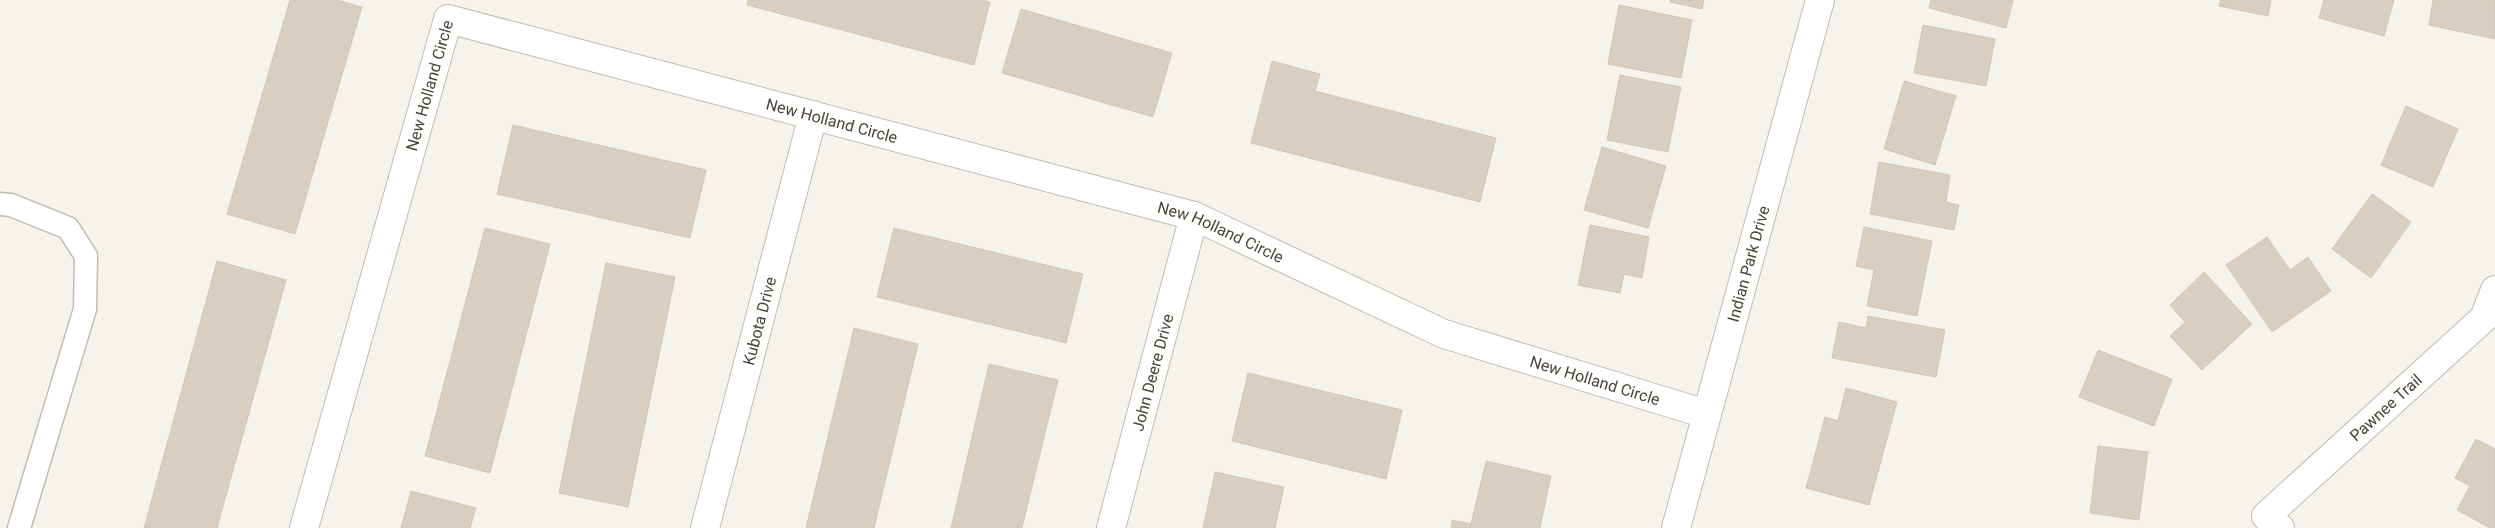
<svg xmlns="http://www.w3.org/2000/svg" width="2495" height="528" viewBox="0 0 2495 528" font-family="Roboto,sans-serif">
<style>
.building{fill:#d8cfc1;stroke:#d3c7b4}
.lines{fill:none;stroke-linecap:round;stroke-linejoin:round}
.lane-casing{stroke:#c2bbae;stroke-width:25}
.street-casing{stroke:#c2bbae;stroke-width:30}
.lane{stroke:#fff;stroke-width:22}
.street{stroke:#fff;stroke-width:28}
.labels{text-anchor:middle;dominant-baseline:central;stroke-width:5;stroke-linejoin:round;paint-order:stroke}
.street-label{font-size:16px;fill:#4b4439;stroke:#fff}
</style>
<rect width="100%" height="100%" fill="#f6f3ec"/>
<g class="building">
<path d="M290 0H337L362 7 295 234 227 214Z"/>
<path d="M748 0H982L990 2 974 65 747 5Z"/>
<path d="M1670 0H1704L1702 9 1670 2Z"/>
<path d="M1931 0H2013L2006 28 1929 8Z"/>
<path d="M2221 0H2271L2268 16 2219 6Z"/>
<path d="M2324 0H2394L2384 36 2319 18Z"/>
<path d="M2433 0H2495V39L2429 25Z"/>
<path d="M1619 5 1692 20 1681 78 1608 64Z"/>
<path d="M1021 9 1172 53 1153 117 1002 73Z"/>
<path d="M1923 25 1995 39 1986 86 1914 73Z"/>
<path d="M1272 61 1320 74 1315 91 1496 138 1480 202 1251 143Z"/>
<path d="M1620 75 1681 87 1668 152 1607 140Z"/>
<path d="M1904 81 1956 96 1935 165 1884 149Z"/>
<path d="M2406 106 2458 129 2433 187 2381 165Z"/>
<path d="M513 125 706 170 690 238 497 194Z"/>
<path d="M1602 147 1666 166 1648 228 1584 210Z"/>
<path d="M1879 162 1950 175 1946 202 1959 205 1954 230 1870 214Z"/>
<path d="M2372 194 2411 222 2371 278 2332 249Z"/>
<path d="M1590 225 1649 237 1642 278 1624 274 1620 293 1578 285Z"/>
<path d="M1864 227 1932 241 1917 316 1867 306 1874 270 1856 266Z"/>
<path d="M485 228 550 244 490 473 425 456Z"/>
<path d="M894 228 1083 274 1066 343 877 297Z"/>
<path d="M2267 237 2290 270 2308 257 2331 291 2272 332 2226 265Z"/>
<path d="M217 261 286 280 217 528H144Z"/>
<path d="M606 263 675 277 628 507 559 493Z"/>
<path d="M2204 272 2252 324 2202 370 2170 336 2185 322 2170 305Z"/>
<path d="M1868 316 1945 330 1936 377 1832 358 1839 322 1866 328Z"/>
<path d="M854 328 918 344 874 528H806Z"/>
<path d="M2098 350 2172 379 2154 426 2079 397Z"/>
<path d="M989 364 1058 380 1022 528H951Z"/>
<path d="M1248 373 1402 410 1386 479 1232 441Z"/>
<path d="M1846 388 1897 402 1869 505 1806 488 1825 417 1838 421Z"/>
<path d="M2476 439 2495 449V528H2490L2457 510 2470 486 2455 478Z"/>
<path d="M2098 446 2148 452 2139 520 2090 513Z"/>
<path d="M1486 461 1551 476 1540 528H1451L1452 520 1471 524Z"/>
<path d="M1215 472 1284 487 1275 528H1203Z"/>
<path d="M411 491 476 508 470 528H401Z"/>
</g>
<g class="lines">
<g class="lane-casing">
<path id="lane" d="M0 204 11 205 68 228 86 256 85 309 19 528"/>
</g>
<g class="street-casing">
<g id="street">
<path id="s1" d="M304 528 448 19 1194 216 1444 334 1706 414"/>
<path id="s2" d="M705 528 813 115"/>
<path id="s3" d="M1111 528 1194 216"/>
<path id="s4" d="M1676 528 1820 0"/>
<path id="s5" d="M2280 528 2266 516 2484 318 2495 290"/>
</g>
</g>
<use href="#lane" class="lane"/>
<use href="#street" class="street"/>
</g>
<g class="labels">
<g class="street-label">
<text stroke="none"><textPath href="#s1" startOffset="460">New Holland Circle</textPath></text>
<text stroke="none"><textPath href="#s1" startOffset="926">New Holland Circle</textPath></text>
<text stroke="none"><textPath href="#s1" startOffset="1331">New Holland Circle</textPath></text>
<text stroke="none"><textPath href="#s4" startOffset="274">Indian Park Drive</textPath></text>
<text stroke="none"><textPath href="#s2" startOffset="214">Kubota Drive</textPath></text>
<text stroke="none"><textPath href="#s3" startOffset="161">John Deere Drive</textPath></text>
<text stroke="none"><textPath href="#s1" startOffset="1735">New Holland Circle</textPath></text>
<text stroke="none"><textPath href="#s5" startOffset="180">Pawnee Trail</textPath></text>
</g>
</g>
</svg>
